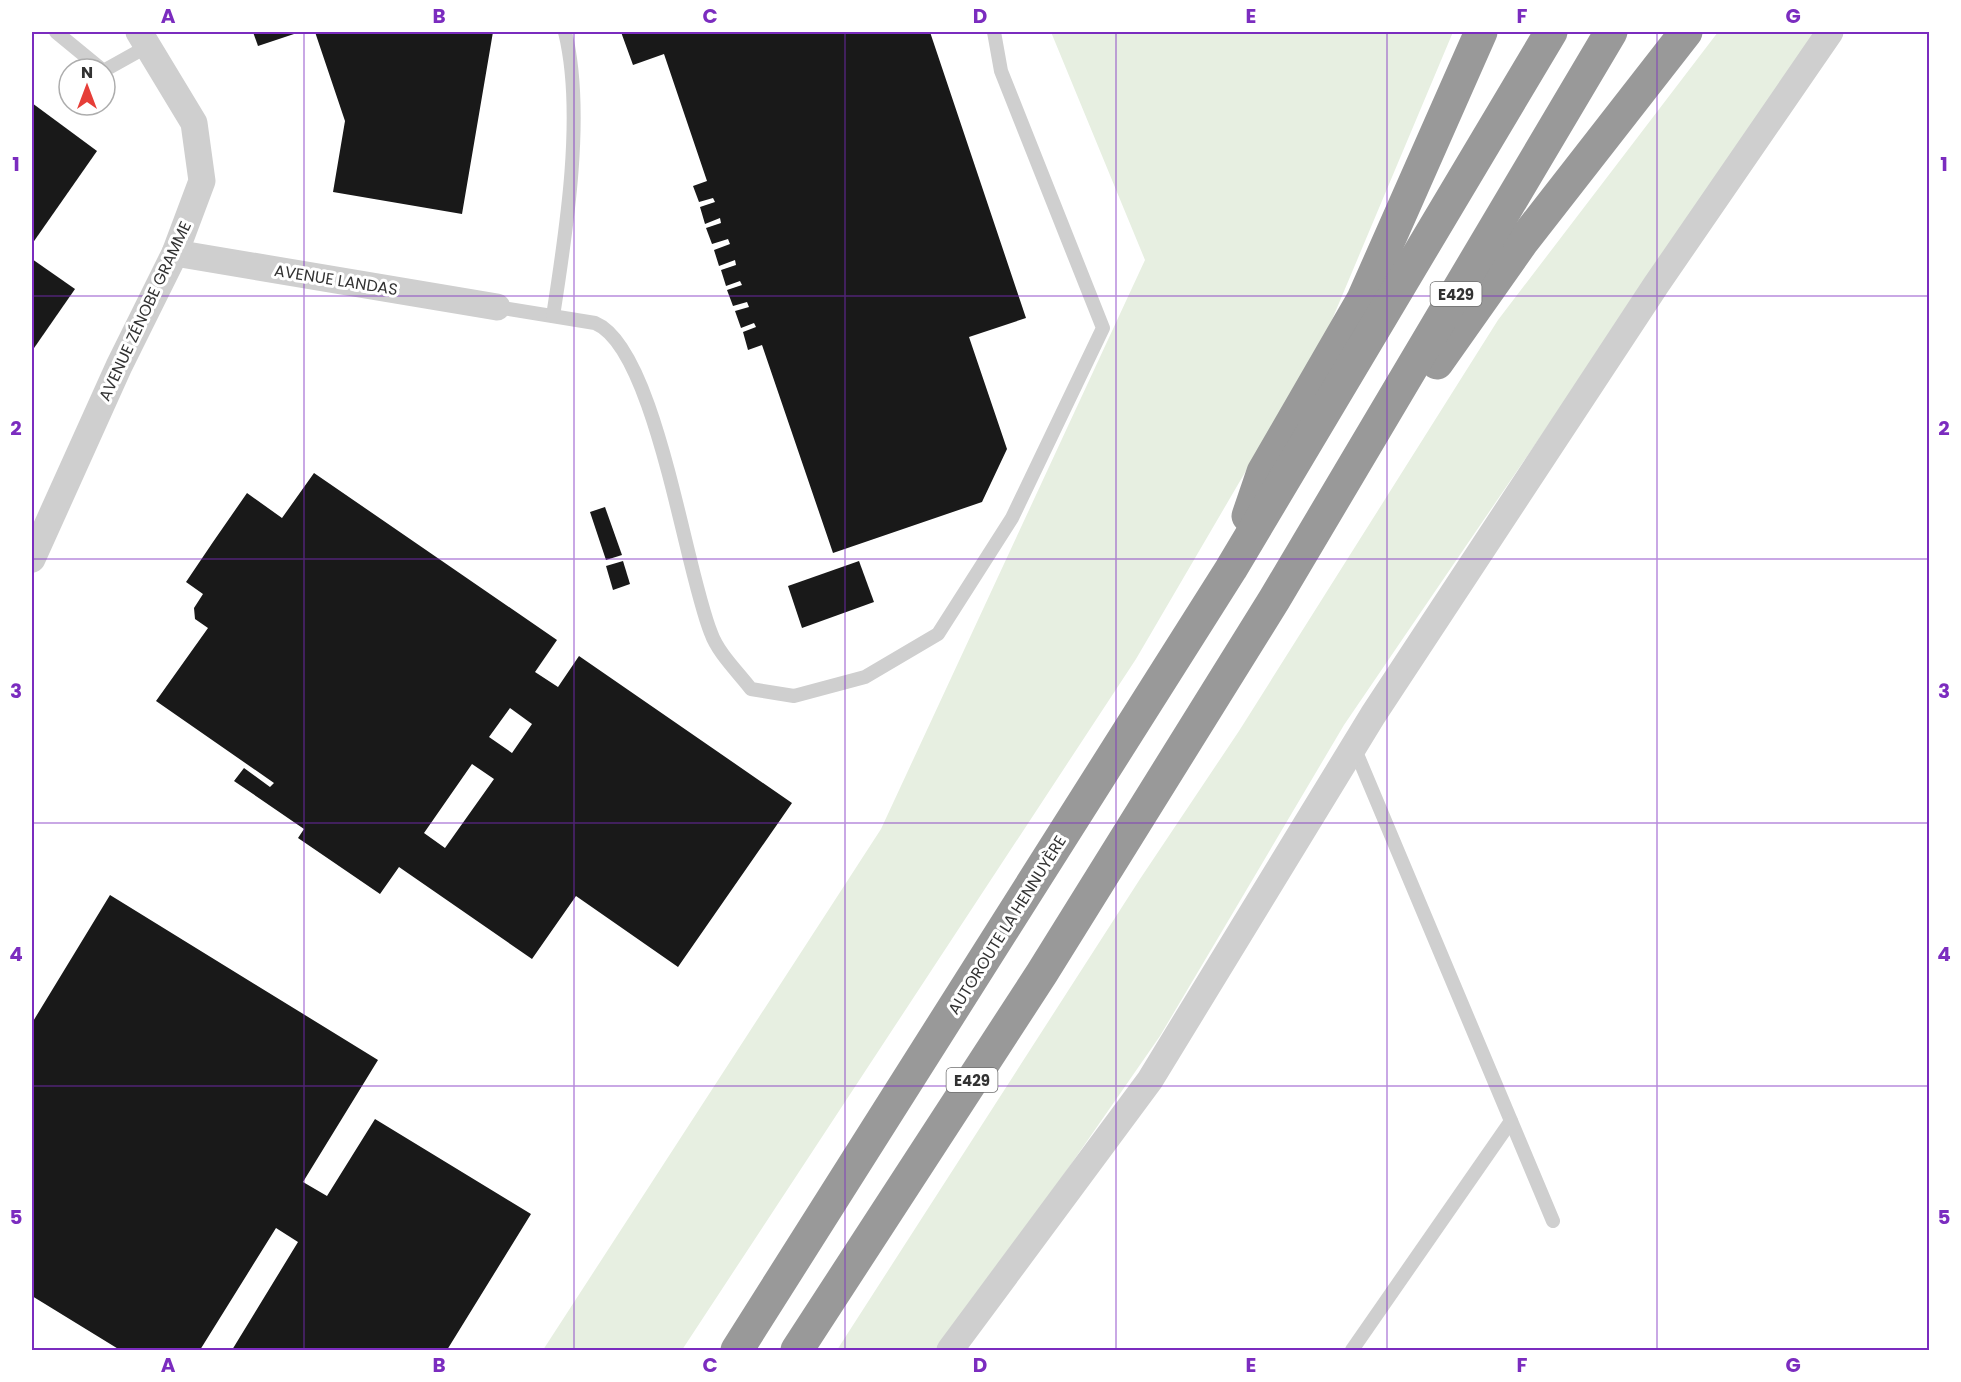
<svg xmlns="http://www.w3.org/2000/svg" width="1961" height="1382" viewBox="0 0 1961 1382" font-family="Poppins,sans-serif">
<style>
.green{fill:#e7efe1}
.building{fill:#191919;fill-rule:evenodd}
.lines{fill:none;stroke-linecap:round;stroke-linejoin:round}
.service{stroke:#cfcfcf;stroke-width:14}
.minor{stroke:#cfcfcf;stroke-width:27}
.motorway{stroke:#999;stroke-width:33}
.grid{fill:none;stroke:#7b2cbf;stroke-width:1.5;stroke-opacity:0.55}
.labels{text-anchor:middle;dominant-baseline:central;stroke-width:6;stroke-linejoin:round;paint-order:stroke}
.shield{fill:#fff;stroke:#707070;stroke-width:1.5}
.shield-label{font-size:15px;font-weight:bold;fill:#323232}
.street-label{font-size:16px;fill:#323232;stroke:#fff}
.neatline{fill:none;stroke:#7b2cbf;stroke-width:2}
.grid-label{font-size:20px;text-anchor:middle;font-weight:bold;fill:#7b2cbf}
</style>
<rect width="100%" height="100%" fill="#fff"/>
<g class="green">
<path d="M1051 32H1453L1326 334 1136 659 682 1350H543L881 829 1145 260Z"/>
<path d="M1718 32H1816L1344 725 1160 1036 942 1350H837L1140 879 1239 731 1498 320Z"/>
</g>
<g class="building">
<path d="M253 32H300L258 46Z"/>
<path d="M315 32H493L462 214 333 192 345 121Z"/>
<path d="M621 32H930L1026 318 969 337 1007 449 982 502 833 553 762 345 748 350 743 332 756 327 754 323 741 328 735 311 749 307 747 302 733 306 727 290 742 285 740 281 726 286 721 270 736 265 735 260 719 266 714 250 730 244 728 239 712 244 706 228 721 223 720 218 705 224 700 207 715 202 713 198 699 202 693 186 707 181 664 54 633 65Z"/>
<path d="M32 103 97 151 32 244Z"/>
<path d="M32 259 75 289 32 351Z"/>
<path d="M314 473 557 640 535 672 558 687 579 656 792 803 678 967 576 896 532 959 399 867 380 894 298 838 304 829 234 781 244 768 270 787 274 783 156 701 208 628 195 619 194 608 203 594 186 582 213 542 247 493 282 518ZM510 708 532 724 512 753 489 737ZM472 764 494 779 445 848 424 833Z"/>
<path d="M605 507 622 555 606 560 590 512Z"/>
<path d="M623 561 630 584 613 590 606 566Z"/>
<path d="M859 561 874 602 802 628 788 586Z"/>
<path d="M110 895 378 1060 303 1182 327 1196 375 1119 531 1214 447 1350H232L298 1242 276 1228 200 1350H120L32 1296V1023Z"/>
</g>
<g class="lines">
<g class="service">
<path d="M56 32 101 69"/>
<path d="M105 70 148 46"/>
<path d="M497 307 595 323C656 348 685 570 711 633 718 653 738 672 751 689L794 696 865 677 938 634 1012 518 1103 328 1001 71 994 32"/>
<path d="M553 316C566 233 585 113 565 32"/>
<path d="M1354 747 1553 1221"/>
<path d="M1352 1350 1511 1121"/>
</g>
<g class="minor">
<path d="M175 253 497 307"/>
<path d="M32 559 119 366 175 253 202 181 194 123 139 32"/>
<path d="M950 1350 1150 1080 1373 715 1656 285 1830 32"/>
</g>
<g class="motorway">
<path d="M1437 363 1523 241 1686 32"/>
<path d="M1248 516 1263 472 1363 299 1481 32"/>
<path d="M737 1350 1231 569 1551 32"/>
<path d="M797 1350 1042 973 1274 600 1611 32"/>
</g>
</g>
<path class="grid" d="M304 32V1350M574 32V1350M845 32V1350M1116 32V1350M1387 32V1350M1657 32V1350M32 296H1930M32 559H1930M32 823H1930M32 1086H1930"/>
<g class="labels">
<g class="shield">
<rect x="1430.5" y="282" width="51" height="24" rx="4.5"/>
<rect x="946.5" y="1068" width="51" height="24" rx="4.5"/>
</g>
<g class="shield-label">
<text x="1456" y="294">E429</text>
<text x="972" y="1080">E429</text>
</g>
<g class="street-label">
<text transform="translate(336 280) rotate(9)">AVENUE LANDAS</text>
<text transform="translate(145 311) rotate(-65)">AVENUE ZÉNOBE GRAMME</text>
<text transform="translate(1007 925) rotate(-58)">AUTOROUTE LA HENNUYÈRE</text>
</g>
</g>
<rect width="1961" height="1382" fill="none" stroke="#ffffff" stroke-width="66"/>
<g transform="translate(87 87)"><circle r="28" fill="#ffffff" stroke="#adadad" stroke-width="1.5"/>
<path d="M0-4.5L10 22L0 15L-10 22Z" fill="#e63e38"/>
<text y="-9" font-size="16" font-weight="bold" text-anchor="middle" fill="#323232">N</text>
</g>
<rect x="33" y="33" width="1895" height="1316" class="neatline"/>
<g class="grid-label">
<text x="168" y="23">A</text>
<text x="439" y="23">B</text>
<text x="710" y="23">C</text>
<text x="980" y="23">D</text>
<text x="1251" y="23">E</text>
<text x="1522" y="23">F</text>
<text x="1793" y="23">G</text>
<text x="16" y="171">1</text>
<text x="1944" y="171">1</text>
<text x="16" y="435">2</text>
<text x="1944" y="435">2</text>
<text x="16" y="698">3</text>
<text x="1944" y="698">3</text>
<text x="16" y="961">4</text>
<text x="1944" y="961">4</text>
<text x="16" y="1224">5</text>
<text x="1944" y="1224">5</text>
<text x="168" y="1372">A</text>
<text x="439" y="1372">B</text>
<text x="710" y="1372">C</text>
<text x="980" y="1372">D</text>
<text x="1251" y="1372">E</text>
<text x="1522" y="1372">F</text>
<text x="1793" y="1372">G</text>
</g>
</svg>
